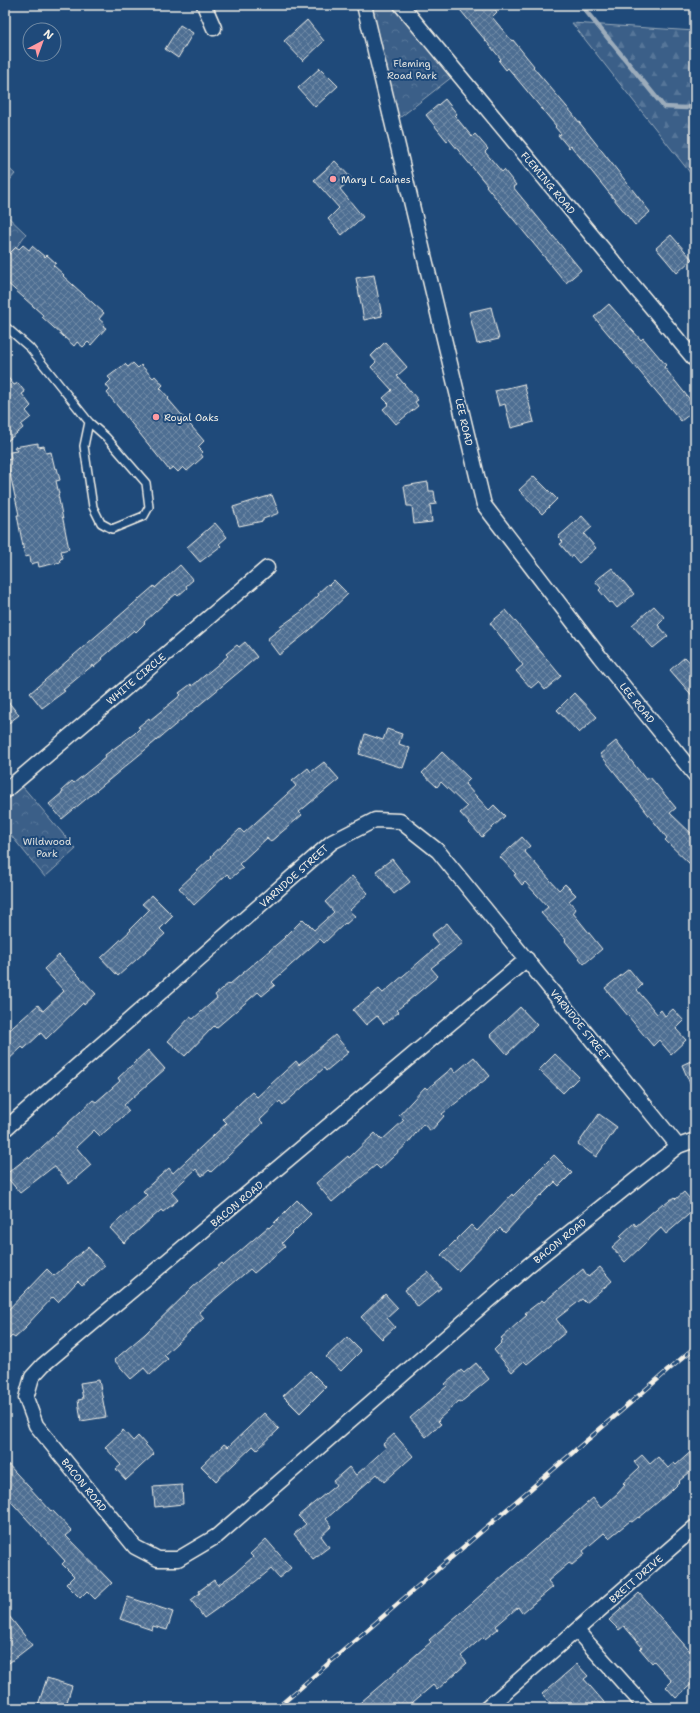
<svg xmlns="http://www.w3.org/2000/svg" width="700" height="1713" viewBox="0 0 700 1713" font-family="'Shantell Sans',sans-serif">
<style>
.forest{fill:url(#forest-firs);stroke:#97a8b8}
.park{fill:url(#park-crowns);stroke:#97a8b8}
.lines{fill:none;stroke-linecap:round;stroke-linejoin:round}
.stream{stroke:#9cacbb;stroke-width:4.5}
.building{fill:url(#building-cross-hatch);stroke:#f4f1e8}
.lane-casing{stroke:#f4f1e8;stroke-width:10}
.street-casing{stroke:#f4f1e8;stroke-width:17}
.lane{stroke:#1f4a7a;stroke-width:7}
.street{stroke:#1f4a7a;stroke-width:14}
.rail-casing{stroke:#f4f1e8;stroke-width:4.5}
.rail{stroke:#1f4a7a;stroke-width:3;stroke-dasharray:9;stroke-linecap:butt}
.poi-dot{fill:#ff9aa2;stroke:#1f4a7a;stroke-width:1.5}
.labels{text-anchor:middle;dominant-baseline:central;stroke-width:4;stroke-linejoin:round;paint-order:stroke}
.park-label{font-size:10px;fill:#e1e2de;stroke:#1f4a7a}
.poi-label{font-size:10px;fill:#f4f1e8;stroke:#1f4a7a;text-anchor:start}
.street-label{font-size:10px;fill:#f4f1e8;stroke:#1f4a7a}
</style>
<defs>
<pattern id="forest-firs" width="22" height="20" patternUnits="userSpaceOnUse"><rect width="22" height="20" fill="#3a5f88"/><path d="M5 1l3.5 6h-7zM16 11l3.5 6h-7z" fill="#577699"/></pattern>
<pattern id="park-crowns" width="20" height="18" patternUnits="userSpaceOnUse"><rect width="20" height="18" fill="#3a5f88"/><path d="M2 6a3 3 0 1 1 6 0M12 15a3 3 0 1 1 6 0" fill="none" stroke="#577699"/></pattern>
<pattern id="building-cross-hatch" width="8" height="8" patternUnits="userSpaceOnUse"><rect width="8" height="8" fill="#4d6e92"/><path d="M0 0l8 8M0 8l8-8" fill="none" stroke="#708aa6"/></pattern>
</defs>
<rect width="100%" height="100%" fill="#1f4a7a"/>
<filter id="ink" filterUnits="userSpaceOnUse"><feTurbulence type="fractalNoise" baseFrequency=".025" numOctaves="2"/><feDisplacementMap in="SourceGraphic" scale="8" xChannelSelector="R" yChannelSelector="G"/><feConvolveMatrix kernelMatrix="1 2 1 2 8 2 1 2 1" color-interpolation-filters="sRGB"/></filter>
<g filter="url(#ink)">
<path class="forest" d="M572 23 695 31V179Z"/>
<g class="park">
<path d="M365 5H401L457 73 393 123Z"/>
<path d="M5 165 15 174 5 186Z"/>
<path d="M5 214 26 234 5 263Z"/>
<path d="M23 787 76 849 45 877 5 828V802Z"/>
</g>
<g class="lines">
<path class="stream" d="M581 5 664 107 686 108 695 104"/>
</g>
<g class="building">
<path d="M456 5H491L497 12 492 17 512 41 513 40 534 66 533 67 572 113 650 212 635 225 571 146 569 148 558 135 561 134 555 127 556 126 508 68 506 70 499 61 501 59Z"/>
<path d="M307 20 324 41 303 61 284 41Z"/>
<path d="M180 25 193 33 178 58 165 49Z"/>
<path d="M320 68 338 86 315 107 298 88Z"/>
<path d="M445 99 457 114 455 116 472 137 475 134 488 149 485 152 502 172 504 170 516 185 513 187 581 270 566 283 486 186 487 185 449 139 447 141 426 115Z"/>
<path d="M335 161 352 179 340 189 363 217 342 235 328 219 339 208 314 180Z"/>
<path d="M671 235 692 259 677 273 656 248Z"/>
<path d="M23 245 29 250 32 246 45 257 47 255 56 263 53 265 64 275 63 276 104 313 99 319 105 324 103 326 106 328 91 345 88 342 83 347 77 342 74 346 42 317 43 315 5 281V258L16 247 19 249Z"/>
<path d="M374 275 382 316 364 320 356 278Z"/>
<path d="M609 304 641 340 643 338 666 365 664 367 695 406V410L681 421 594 317Z"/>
<path d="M491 307 499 339 477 344 469 312Z"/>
<path d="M385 342 407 367 397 376 418 400 415 402 418 406 396 424 383 409 389 404 383 398 392 390 371 367 376 362 371 356Z"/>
<path d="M133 363 138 368 141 365 153 378 155 376 163 385 160 388 169 398 168 399 204 441 198 447 203 452 201 454 203 457 187 471 183 467 178 472 173 467 169 470 107 393 110 390 106 385 111 380 108 377 125 364 128 367Z"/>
<path d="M5 374 14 385 18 383 25 392 22 394 31 406 26 411 31 417 21 425 23 428 5 443Z"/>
<path d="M524 384 534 422 511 428 505 404 499 406 495 391Z"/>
<path d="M38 443V447L44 446 46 453 51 452 55 469 57 468 60 480 56 481 59 494 58 495 69 549 61 551 63 558 60 559 61 562 39 567 38 562 31 564 30 556 25 557 17 515H19L7 460 11 459 10 452 17 451 14 447Z"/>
<path d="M534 476 557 499 542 514 519 490Z"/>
<path d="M428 482 429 491H434L436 504 430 505 432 522 414 524 412 506H407L404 486Z"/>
<path d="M272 495 279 513 263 519V521L239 526 233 507Z"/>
<path d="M582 516 592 527 584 534 596 548 579 563 573 556 571 557 560 544 563 542 558 537Z"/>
<path d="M215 523 227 537 219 544 221 546 200 562 187 547Z"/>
<path d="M180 565 193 580 186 586 187 588 178 596 176 594 165 603 144 622 145 623 136 632 134 630 102 658 103 659 94 667 93 665 63 690 65 691 42 708 30 693 154 586 155 588Z"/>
<path d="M612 568 634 594 617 608 612 602 610 603 599 590 601 588 595 581Z"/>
<path d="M334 580 348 594 310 630 279 655 267 639 281 628 280 627 301 612 319 595 318 593 328 584 329 585Z"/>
<path d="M654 606 665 618 658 625 668 636 653 648 632 625Z"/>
<path d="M506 610 561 676 545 690 538 682 531 688 516 671 523 665 490 623Z"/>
<path d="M245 642 257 657 62 819 49 804 63 792 62 790 72 781 74 783 106 757 105 755 134 734 140 728 138 727 149 718 150 720 181 695 179 693 191 684 192 686 228 656 226 654 237 645 239 647Z"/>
<path d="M685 657 695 668V699L670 670Z"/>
<path d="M574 693 597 717 579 733 557 710Z"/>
<path d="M5 698 19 715 5 726Z"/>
<path d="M387 729 402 734 399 744 410 748 403 768 359 754 365 734 383 740Z"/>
<path d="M616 741 646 780 650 777 676 808 670 813 695 837V858L690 864 665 840 667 838 600 754Z"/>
<path d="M442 752 470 779 465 784 489 810 494 805 505 816 482 837 460 813 467 807 441 782 437 787 422 773Z"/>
<path d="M324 762 339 779 299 812 302 815 270 842 267 838 239 864 243 868 231 878 227 874 194 905 179 888 212 857 211 856 240 829 244 833 296 786 292 781 308 768 311 772Z"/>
<path d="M522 837 530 846 524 851 559 890 565 884 576 895 569 901 576 909 573 913 602 949 584 964 565 941 566 940 541 913 548 907 525 882 522 885 514 875 516 874 500 857Z"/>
<path d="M392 859 410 882 394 894 376 871Z"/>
<path d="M352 876 368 893 349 911 355 916 346 924 345 923 324 943 320 939 272 982 275 985 262 996 258 992 216 1028 214 1026 185 1056 168 1041 190 1017 193 1019 217 998 215 995 229 983 230 984 283 939 303 919 314 930 334 912 325 902Z"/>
<path d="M152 895 173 916 160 929 165 934 118 976 101 958 131 930 130 929 149 910 142 904Z"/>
<path d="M447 923 463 943 431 968 438 976 397 1010 399 1012 384 1024 377 1016 366 1025 353 1010 379 989 383 993 439 945 431 935Z"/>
<path d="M59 955 96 994 84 1005 83 1003 46 1039 41 1033 24 1049 22 1047 5 1063V1034L38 1005 43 1011 64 991 44 969Z"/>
<path d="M629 969 642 985 637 990 657 1014 661 1010 665 1016 673 1009 684 1021 676 1029 686 1040 671 1054 659 1040 653 1046 605 988Z"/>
<path d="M520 1007 537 1025 507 1054 490 1035Z"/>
<path d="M335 1035 349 1052 326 1071 324 1068 283 1105 280 1101 260 1120 263 1123 211 1172 209 1170 202 1176 196 1169 171 1192 178 1200 163 1212 161 1210 124 1243 110 1228 147 1195 143 1191 169 1168 173 1173 227 1123 223 1119 252 1092 257 1097 296 1061 299 1065Z"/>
<path d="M148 1050 165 1069 124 1105 129 1111 100 1136 94 1130 76 1147 91 1165 69 1184 55 1167H53L20 1193 5 1175 28 1157 29 1159 93 1100 96 1102 120 1081 118 1078Z"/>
<path d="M555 1054 579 1077 563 1093 539 1070Z"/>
<path d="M474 1057 490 1076 442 1114 444 1116 431 1131 423 1124 408 1143 380 1169 376 1165 332 1202 316 1183 348 1156 349 1158 375 1133 382 1140 404 1120 399 1115 425 1087 427 1089 452 1068 455 1073Z"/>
<path d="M695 1059V1095L682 1065Z"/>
<path d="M599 1114 617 1127 596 1157 578 1144Z"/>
<path d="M554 1155 572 1173 559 1186 555 1182 541 1196 540 1195 505 1233 500 1228 458 1271 441 1255 471 1225 477 1231 512 1194 513 1196Z"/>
<path d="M684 1192 695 1205V1209L666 1234 661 1228 625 1262 612 1247 622 1238 620 1236 634 1223 636 1226 663 1203 664 1205 674 1197 676 1199Z"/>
<path d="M297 1200 311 1214 282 1243 285 1247 254 1273 250 1269 199 1312 204 1318 164 1355 168 1359 150 1375 144 1368 131 1379 114 1360 145 1334 193 1287 222 1263 224 1265 268 1227 269 1228Z"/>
<path d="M88 1247 105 1266 82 1285 78 1281 58 1302 53 1297 25 1327 26 1328 15 1338 12 1336 5 1343V1313L47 1269 54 1276Z"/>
<path d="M600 1267 612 1281 586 1303 582 1299 556 1319 566 1332 527 1364 524 1361 512 1372 494 1350 501 1343 500 1342 503 1340 501 1338 527 1315 525 1313 542 1300 544 1302 583 1269 588 1277Z"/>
<path d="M428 1272 441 1288 418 1307 405 1290Z"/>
<path d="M385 1294 398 1308 387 1318 395 1327 382 1339 361 1317Z"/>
<path d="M347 1337 361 1351 341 1371 326 1357Z"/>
<path d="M476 1363 489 1379 461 1402 459 1401 439 1419 438 1421 441 1424 426 1437 410 1418 447 1386 445 1384 461 1370 464 1373Z"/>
<path d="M310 1371 326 1387 300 1413 283 1396Z"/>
<path d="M99 1380 106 1417 81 1421 78 1400 83 1399 80 1383Z"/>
<path d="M264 1413 279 1429 257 1450 253 1446 216 1481 201 1466 224 1444 228 1447Z"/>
<path d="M123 1430 133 1441 138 1436 154 1454 126 1480 116 1469 121 1465 105 1447Z"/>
<path d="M394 1434 413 1456 384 1482 377 1474 326 1519 332 1526 321 1536 329 1547 313 1559 305 1549 306 1548 294 1534 306 1524 298 1516 336 1485 333 1481 349 1467 356 1475 386 1448 383 1444Z"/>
<path d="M695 1448V1468L679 1481 680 1482 672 1490 639 1518 638 1517 632 1522 630 1521 609 1538 604 1533 583 1551 585 1554 572 1565 569 1563 548 1581 553 1587 522 1613 518 1607 496 1626 498 1629 485 1639 483 1637 461 1656 467 1663 437 1690 433 1685 406 1708H354L431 1642 429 1640 593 1498 601 1508 618 1493 625 1485 623 1483 639 1468 634 1462 642 1455 650 1464 658 1457 668 1468 674 1463 676 1465Z"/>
<path d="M5 1461 51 1511 52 1510 72 1531 66 1536 112 1583 95 1599 87 1591 80 1598 66 1584 74 1576 62 1564 65 1561 5 1495Z"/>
<path d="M182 1485 183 1504 155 1507 153 1487Z"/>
<path d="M266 1539 291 1568 279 1578 271 1569 255 1582 204 1618 191 1600 200 1593 199 1591 214 1580 218 1585 236 1572 253 1557 250 1554Z"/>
<path d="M639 1593 695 1657V1681L676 1698 666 1687 672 1681 654 1661 652 1663 640 1649 642 1647 624 1626 619 1630 609 1620Z"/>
<path d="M128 1597 173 1612 167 1630 153 1626 152 1630 120 1619Z"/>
<path d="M5 1611 32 1645 5 1666Z"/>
<path d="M577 1664 588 1676 584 1679 609 1708H555L542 1694Z"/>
<path d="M47 1678 72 1686 65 1708H37Z"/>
</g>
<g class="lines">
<g class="lane-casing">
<path id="lane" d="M5 326 30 348 89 422 106 437 146 483 149 507 144 516 112 529 101 523 93 507 84 446 89 422"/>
</g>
<g class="street-casing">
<g id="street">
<path d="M204 5 214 28"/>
<path d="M364 5 484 505 600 657 695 775"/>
<path d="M401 5 695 360"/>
<path d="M5 791 267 568"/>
<path d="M527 959 43 1365 32 1377 26 1398 36 1425 135 1547 158 1559H178L217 1536 529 1265 678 1146 695 1140"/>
<path d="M5 1129 332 842 375 820 400 821 438 851 678 1146"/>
<path d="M577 1631 646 1708"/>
<path d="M487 1708 695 1527"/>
</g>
</g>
<use href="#lane" class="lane"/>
<use href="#street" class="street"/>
<g class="rail-casing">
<path id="rail" d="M277 1708 695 1347"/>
</g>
<use href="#rail" class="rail"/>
</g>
</g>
<g class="poi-dot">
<circle cx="333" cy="179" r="4"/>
<circle cx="156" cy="417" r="4"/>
</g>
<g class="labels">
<g class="park-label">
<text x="412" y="63">Fleming<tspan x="412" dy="12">Road Park</tspan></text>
<text x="47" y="841">Wildwood<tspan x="47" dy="12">Park</tspan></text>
</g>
<g class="poi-label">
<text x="341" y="179">Mary L Caines</text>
<text x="164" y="417">Royal Oaks</text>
</g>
<g class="street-label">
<text transform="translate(548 183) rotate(50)">FLEMING ROAD</text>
<text transform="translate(464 422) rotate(77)">LEE ROAD</text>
<text transform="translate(136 679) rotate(-40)">WHITE CIRCLE</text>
<text transform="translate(637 703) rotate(51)">LEE ROAD</text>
<text transform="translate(294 876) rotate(-42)">VARNDOE STREET</text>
<text transform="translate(580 1025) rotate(51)">VARNDOE STREET</text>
<text transform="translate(237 1204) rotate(-40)">BACON ROAD</text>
<text transform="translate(560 1241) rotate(-39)">BACON ROAD</text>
<text transform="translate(84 1485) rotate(51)">BACON ROAD</text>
<text transform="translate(636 1579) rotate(-41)">BRETT DRIVE</text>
</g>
</g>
<rect width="700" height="1713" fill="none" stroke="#1f4a7a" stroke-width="20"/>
<rect x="10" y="10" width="680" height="1693" fill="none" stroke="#f4f1e8" stroke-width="1.5" filter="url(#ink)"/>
<g transform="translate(42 42) rotate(41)"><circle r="19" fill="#1f4a7a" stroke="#748da6"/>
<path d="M0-3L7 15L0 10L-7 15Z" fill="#ff9aa2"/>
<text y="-6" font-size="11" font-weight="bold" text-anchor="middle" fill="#f4f1e8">N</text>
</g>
</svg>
